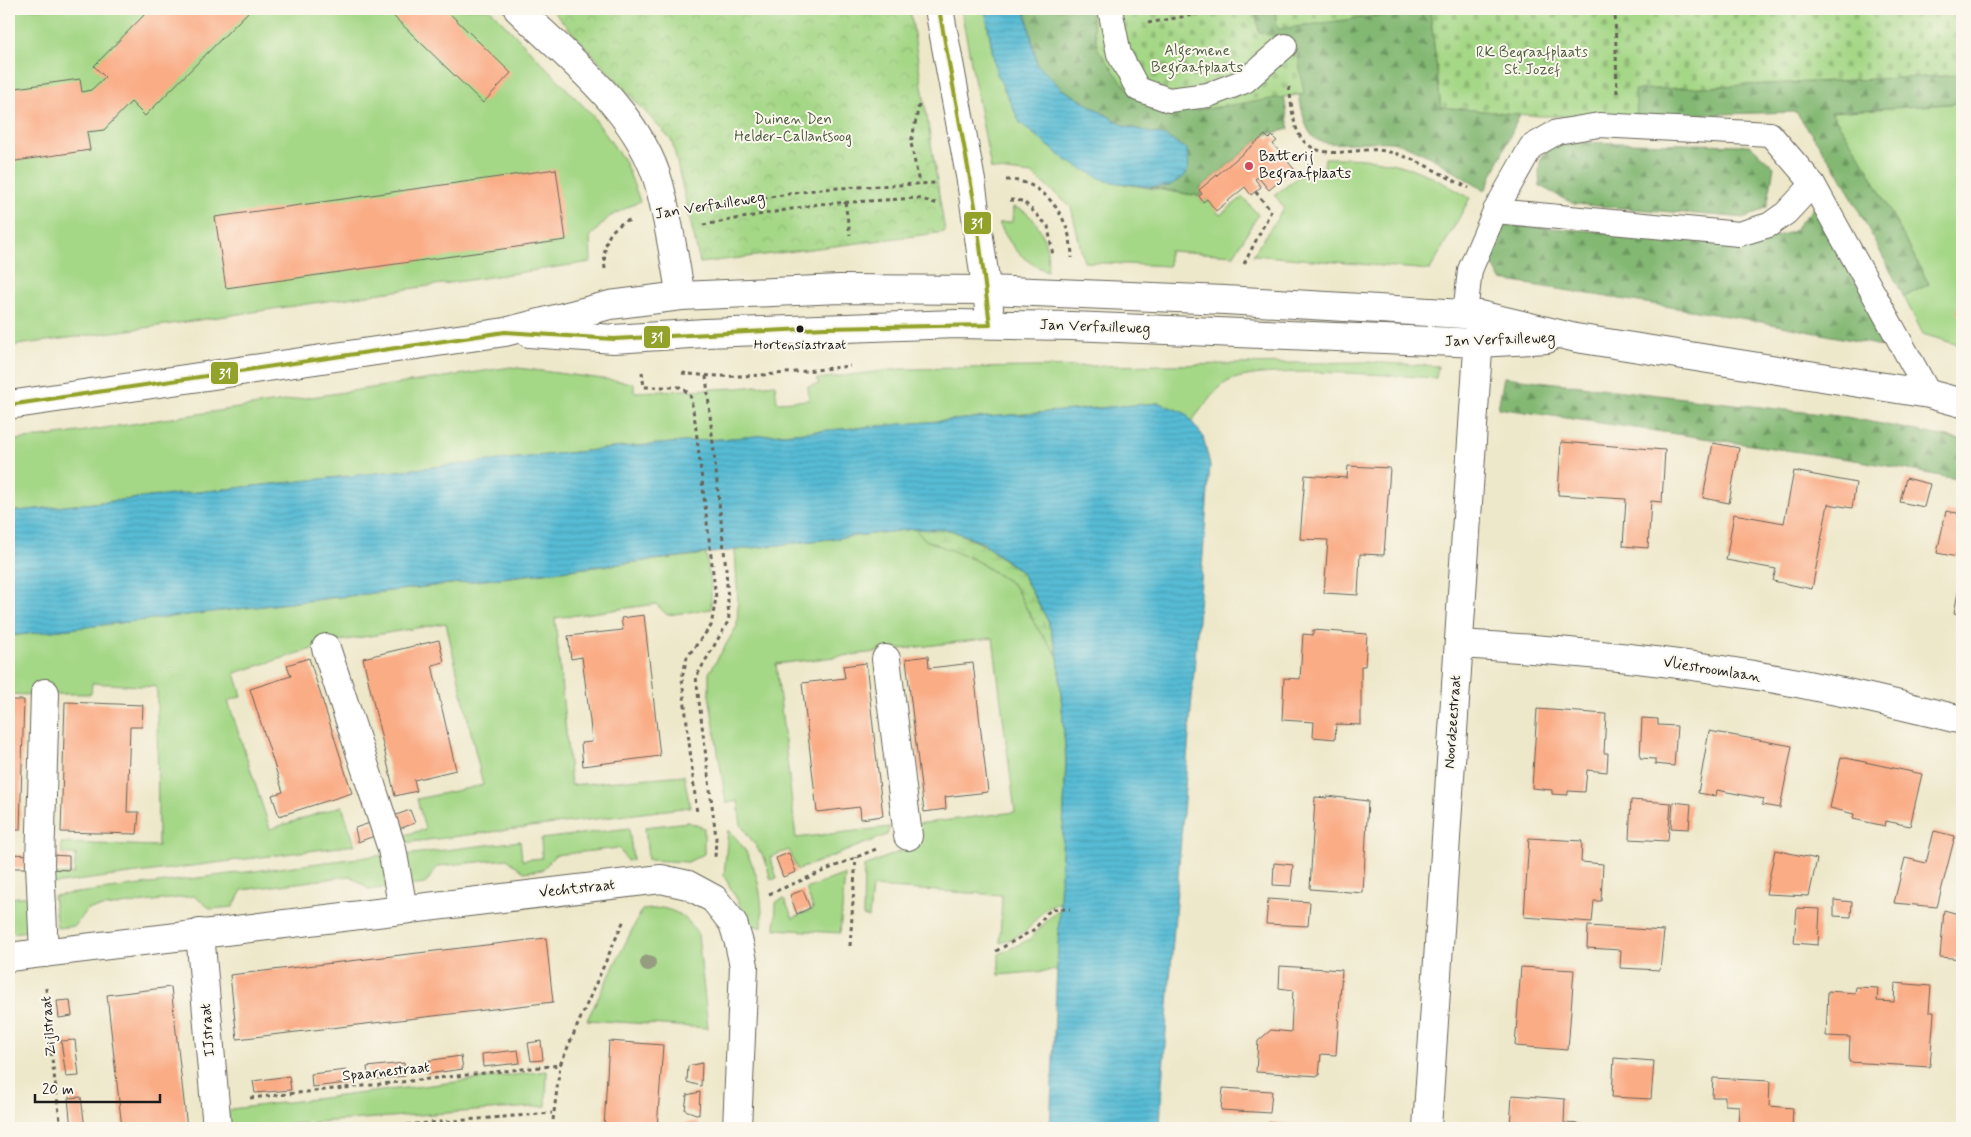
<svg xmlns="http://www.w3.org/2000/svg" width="1971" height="1137" viewBox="0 0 1971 1137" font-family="Mynerve,sans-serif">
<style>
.grass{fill:#a4d786;stroke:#607a51}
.forest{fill:url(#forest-firs);stroke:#506a48}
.wetland{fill:url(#wetland-marsh);stroke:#607a51}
.cemetery{fill:url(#cemetery-stones);stroke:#607a51}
.park{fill:url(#park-crowns);stroke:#607a51}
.water{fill:url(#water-rules);stroke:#396c78}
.building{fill:#faac85}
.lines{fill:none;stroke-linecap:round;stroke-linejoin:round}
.service-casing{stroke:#666359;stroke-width:26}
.pedestrian-casing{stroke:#666359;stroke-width:30}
.minor-casing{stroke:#666359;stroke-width:30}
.tertiary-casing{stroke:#666359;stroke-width:30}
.path{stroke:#666359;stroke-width:3;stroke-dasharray:4 4;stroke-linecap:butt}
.service{stroke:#fff;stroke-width:24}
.pedestrian{stroke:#fff;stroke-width:28}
.minor{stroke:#fff;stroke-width:28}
.tertiary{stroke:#fff;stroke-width:28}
.bus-1-casing{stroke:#fbf7ec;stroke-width:8}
.bus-1{stroke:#92a22a;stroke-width:4}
.tree{fill:#959c7f}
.poi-dot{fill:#d1495b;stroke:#fbf7ec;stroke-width:2}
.bus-dot{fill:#1c1c1c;stroke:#fbf7ec;stroke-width:2}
.labels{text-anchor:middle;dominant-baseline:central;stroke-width:4;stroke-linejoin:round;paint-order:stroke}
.bus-label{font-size:14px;fill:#1c1c1c;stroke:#fbf7ec}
.park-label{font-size:15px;fill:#4c5d41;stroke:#fbf7ec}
.poi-label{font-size:15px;fill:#1c1c1c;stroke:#fbf7ec;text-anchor:start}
.street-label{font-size:15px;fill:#1c1c1c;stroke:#fbf7ec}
.line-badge{stroke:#fbf7ec;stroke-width:2}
.badge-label{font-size:14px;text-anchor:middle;font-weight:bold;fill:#fff}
</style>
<defs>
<pattern id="forest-firs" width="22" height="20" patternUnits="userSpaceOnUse" patternTransform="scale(1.25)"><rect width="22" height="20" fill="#83b873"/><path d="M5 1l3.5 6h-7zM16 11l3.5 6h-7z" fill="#6a955e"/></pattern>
<pattern id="wetland-marsh" width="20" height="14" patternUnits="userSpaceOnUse" patternTransform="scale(1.25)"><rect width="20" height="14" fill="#a4d786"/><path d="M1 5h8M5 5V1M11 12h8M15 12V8" fill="none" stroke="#8db873"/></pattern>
<pattern id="cemetery-stones" width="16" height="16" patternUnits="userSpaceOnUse" patternTransform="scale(1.25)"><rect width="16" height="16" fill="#a4d786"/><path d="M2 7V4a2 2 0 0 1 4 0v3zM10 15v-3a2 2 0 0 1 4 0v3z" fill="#8db873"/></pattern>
<pattern id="park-crowns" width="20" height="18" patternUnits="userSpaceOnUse" patternTransform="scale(1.25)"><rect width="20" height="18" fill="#a4d786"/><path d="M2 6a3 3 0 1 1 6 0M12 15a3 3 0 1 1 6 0" fill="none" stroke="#8db873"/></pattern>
<pattern id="water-rules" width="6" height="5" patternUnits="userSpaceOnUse" patternTransform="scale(1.25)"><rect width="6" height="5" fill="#56bbd4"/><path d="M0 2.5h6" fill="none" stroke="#4aa0b5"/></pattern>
</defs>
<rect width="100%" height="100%" fill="#fbf7ec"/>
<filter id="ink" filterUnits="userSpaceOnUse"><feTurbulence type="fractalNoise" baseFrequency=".02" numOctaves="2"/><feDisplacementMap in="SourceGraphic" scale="10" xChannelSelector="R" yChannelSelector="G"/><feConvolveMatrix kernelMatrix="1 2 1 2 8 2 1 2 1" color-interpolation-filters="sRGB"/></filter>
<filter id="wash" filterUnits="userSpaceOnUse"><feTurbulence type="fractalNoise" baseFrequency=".0096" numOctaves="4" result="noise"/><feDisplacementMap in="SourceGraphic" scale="20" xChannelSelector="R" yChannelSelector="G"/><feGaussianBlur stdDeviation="1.12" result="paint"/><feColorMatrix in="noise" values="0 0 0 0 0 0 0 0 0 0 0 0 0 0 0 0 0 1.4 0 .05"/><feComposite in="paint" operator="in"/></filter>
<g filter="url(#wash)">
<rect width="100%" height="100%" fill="#eee8cb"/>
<g class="grass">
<path d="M14 9H490L592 115 625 162 640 201 609 217 590 237 591 262 158 326 9 346V12Z"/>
<path d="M961 9H985L996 72 1106 181 1199 196 1203 202 1207 199 1220 215 1243 197 1258 215 1234 255 1169 251V266L1084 262 1071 207 1032 174 991 169Z"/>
<path d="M1962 103V346L1923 334 1904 297 1929 284 1831 112Z"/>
<path d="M1325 158C1349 158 1372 158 1395 164 1421 169 1447 185 1470 198L1430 270 1253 255 1284 208 1275 195 1302 174 1323 176Z"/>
<path d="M1013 207C1039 212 1051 248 1047 271 1023 262 1010 246 999 223L1012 222Z"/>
<path d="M1365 362 1438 366 1436 378C1393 376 1260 364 1227 382 1216 388 1200 411 1191 422L1184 413 1159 403 623 447 9 512V441L65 434 511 367 634 383V392L738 388 775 384 777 402 809 400 808 386 819 384 817 379 900 369Z"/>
<path d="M914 529 926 540 975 560 1014 585 1037 628 1058 656 1066 760 1060 903C1043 905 1039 917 1028 929 1020 936 1010 940 1000 943L1002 895 872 887 869 918 863 916 864 866 919 844 917 824 1015 812 993 638 776 664 796 838 890 827 887 835 797 870 789 850 770 857 777 878 771 880 765 859 741 825 738 801 726 803 709 694V673L737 626 738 603 735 550Z"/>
<path d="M706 554 711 586V609L667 615 656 604 555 618 571 785 684 775 690 807 404 843 402 836 425 829 417 799 483 785 446 623 334 642 235 673 242 696 228 701 270 829 342 806 355 845 52 884 51 875 74 874 76 854H62L61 843 158 846 157 687 92 683 91 694C63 693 36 696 9 694V636Z"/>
<path d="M688 822 704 828V854L688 862 648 860 645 827Z"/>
<path d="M629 828 633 860 627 861 619 848 555 855 542 870 524 872 507 859 438 866 425 884 407 886 404 855 520 841 522 860 542 858 541 839Z"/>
<path d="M728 830C756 855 763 891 762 928L753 925 748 919 724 876Z"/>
<path d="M383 855 387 887 370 890 351 876 242 890 233 907 211 909 194 896 88 909 75 926 57 928 53 896Z"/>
<path d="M845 874 840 933 775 929 776 902 784 899 793 918 813 909 806 889Z"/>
<path d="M31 896 35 930 14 933 9 929V898Z"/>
<path d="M662 908C680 912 689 919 698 935L708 1028 587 1020 642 910Z"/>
<path d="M1060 911 1057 970 999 975V954L1030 939 1054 913Z"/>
<path d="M547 1071 546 1106 234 1128 227 1124 225 1114 231 1109Z"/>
</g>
<g class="forest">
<path d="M1025 9H1090L1098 49 1198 110 1284 96 1289 129 1265 135 1199 189 1202 194 1199 196 1149 187 1169 186 1165 136 1125 126 1062 89 1037 64Z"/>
<path d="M1255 9H1274L1278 28 1430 9 1441 107 1520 114 1485 191C1459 175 1430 154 1401 144 1377 137 1334 149 1317 140 1304 132 1302 108 1299 95L1304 94 1259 32Z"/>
<path d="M1962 75V103L1831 112 1864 162 1929 284 1904 297 1840 175 1796 112 1637 116 1634 90Z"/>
<path d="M1559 142 1750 145 1774 167 1767 207 1746 218 1574 204 1540 186C1538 163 1537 155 1559 142Z"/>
<path d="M1818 203 1892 348 1746 319 1501 280 1488 256 1505 225 1754 242 1792 232Z"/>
<path d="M1504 377 1846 417 1962 440V480L1861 461 1498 408Z"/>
</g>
<path class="wetland" d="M914 529 951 530 984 545 1021 572 1048 621 1058 656 1037 628 1014 585 975 560 926 540Z"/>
<g class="cemetery">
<path d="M1090 9H1255L1259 32 1296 43 1304 94 1198 110 1157 105 1125 86 1098 49Z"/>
<path d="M1274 9H1427L1278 29Z"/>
<path d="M1430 9H1962V75L1635 90 1637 116H1539L1441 107Z"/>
</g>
<path class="park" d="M551 9H910L945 232 700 263 672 141Z"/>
<g class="water">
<path d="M985 9H1025L1037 64 1062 89 1125 126 1165 136 1187 149 1189 166 1185 176 1169 186 1149 187 1106 181 1067 161 1020 123 996 72Z"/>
<path d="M1159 403 1185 413 1203 436 1210 465 1162 1083 1160 1128H1050L1066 760 1058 656 1048 621 1021 572 983 543 951 530 914 529 9 636V512L623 447Z"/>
</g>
<g id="blocks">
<g class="building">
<path d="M150 9H251L145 116 131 102 104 130 87 132 90 150 9 162V89L80 79 82 92 91 90 105 77 94 66Z"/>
<path d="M386 9H445L511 73 483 103Z"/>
<path d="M1265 135 1269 139 1272 136 1277 141 1273 144 1294 169 1269 190 1258 177 1255 179 1261 187 1251 195 1245 187 1216 211 1207 199 1203 202 1199 196 1202 194 1199 190Z"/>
<path d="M556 169 566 240 226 288 215 217Z"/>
<path d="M1960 262H1962V315H1957Z"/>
<path d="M1561 442 1665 450 1662 502 1651 501 1648 548 1623 546 1626 499 1558 495Z"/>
<path d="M1713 443 1739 448 1729 503 1703 498Z"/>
<path d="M1348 466 1390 468 1384 555 1360 554 1358 595 1324 593 1328 540 1300 539 1305 475 1347 478Z"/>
<path d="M1794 471 1856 483 1852 508 1828 504 1812 589 1773 581 1776 569 1726 560 1734 514 1784 523Z"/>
<path d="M1906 478 1930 484 1924 507 1900 502Z"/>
<path d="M1946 511 1962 514V558L1937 553Z"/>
<path d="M1961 577H1962V615L1954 613Z"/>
<path d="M644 615 660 756 583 766 581 743 592 742 590 721 582 657 571 659 568 636 623 630 621 618Z"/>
<path d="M1313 630 1367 634 1365 666H1361V725L1336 724 1335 739 1313 737 1314 722 1282 720 1284 678 1300 679 1303 634 1313 635Z"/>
<path d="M439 640 444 662 432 665 456 770 414 780 417 791 395 796 363 658Z"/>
<path d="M928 656 929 668 973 663 988 792 945 797 946 809 924 812 906 659Z"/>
<path d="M309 658 352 793 279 816 272 795 283 792 250 689 291 676 287 665Z"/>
<path d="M866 663 883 816 861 819 860 807 817 812 802 683 845 678 843 666Z"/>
<path d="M9 700H24L20 830H9Z"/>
<path d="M65 702 143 705 142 727H130L127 812H139L137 834 61 832Z"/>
<path d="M1537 709 1606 714 1604 753H1608L1607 772 1587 770 1585 792 1568 791V795L1552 794V790L1532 788Z"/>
<path d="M1642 718 1658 719V725L1677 726 1674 766 1655 764V759L1640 758Z"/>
<path d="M1709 731 1792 746 1780 808 1762 805 1764 799 1717 790 1716 796 1698 793Z"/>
<path d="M1841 757 1922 774 1910 826 1886 821 1885 826 1853 819 1854 814 1830 808Z"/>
<path d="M1327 796 1368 801 1363 893 1310 889 1315 797 1327 798Z"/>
<path d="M1631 800 1671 803 1668 841 1629 839Z"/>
<path d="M1673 802 1691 804 1689 829 1671 828Z"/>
<path d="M410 810 415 823 396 830 391 817Z"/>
<path d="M373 822 377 835 358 842 355 828Z"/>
<path d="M1934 831 1955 836 1937 907 1894 903 1905 858 1926 863Z"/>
<path d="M1529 838 1582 841 1581 862 1603 864 1601 901H1594L1592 922 1524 917Z"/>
<path d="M1775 850 1817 859 1809 896 1766 894Z"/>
<path d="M789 853 796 872 783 877 776 858Z"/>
<path d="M10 854 30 855 29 868H9Z"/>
<path d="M49 855 69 856V870L50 869Z"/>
<path d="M1274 863 1293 865 1291 886 1273 885Z"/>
<path d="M803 890 810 908 797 914 790 895Z"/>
<path d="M1268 899 1310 902 1308 926 1266 924Z"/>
<path d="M1834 900 1852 902 1851 917 1834 916Z"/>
<path d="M1797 908 1820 909 1818 945 1794 943Z"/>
<path d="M1944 910 1962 915V959L1940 957Z"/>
<path d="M1588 926 1664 931 1660 970 1620 968 1621 950 1587 948Z"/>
<path d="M546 938 553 1002 237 1039 230 975Z"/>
<path d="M1280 966 1342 970 1336 1055 1321 1054 1319 1076 1256 1072 1258 1041 1271 1030 1291 1032 1293 990 1279 988Z"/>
<path d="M1521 967 1574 970 1568 1050 1515 1046Z"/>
<path d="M1895 983 1931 986 1929 1012H1934L1930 1067 1849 1062 1850 1037 1826 1036 1828 991 1855 993 1856 987 1878 988 1877 1001 1894 1002Z"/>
<path d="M171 987 187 1128H122L107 995Z"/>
<path d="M70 1000 72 1016 59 1018 57 1001Z"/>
<path d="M75 1040 79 1076 66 1077 61 1041Z"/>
<path d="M541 1041 543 1060 531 1061 528 1043Z"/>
<path d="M609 1041 663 1045 657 1128H604Z"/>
<path d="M518 1050 520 1063 483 1067 482 1054Z"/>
<path d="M461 1056 463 1069 427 1074 425 1061Z"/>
<path d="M1614 1058 1654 1061 1651 1099 1612 1097Z"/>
<path d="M404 1063 405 1076 369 1080 367 1067Z"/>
<path d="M702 1063 701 1086 687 1082 688 1066Z"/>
<path d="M347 1070 348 1083 312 1087 311 1074Z"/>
<path d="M289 1076 291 1090 255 1093 253 1081Z"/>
<path d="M1713 1078 1770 1081 1769 1106 1793 1108 1792 1128H1738L1739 1106 1725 1105V1097H1712Z"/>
<path d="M1223 1088 1272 1091 1270 1113 1221 1110Z"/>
<path d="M700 1092 699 1115 685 1110 687 1095Z"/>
<path d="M1512 1095 1565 1099 1564 1123 1579 1124V1128H1510Z"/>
<path d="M81 1097 85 1128H71L68 1098Z"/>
<path d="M698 1121V1128H684L685 1123Z"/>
<path d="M1269 1122 1337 1127V1128H1269Z"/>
</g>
</g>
</g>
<g filter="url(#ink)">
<use href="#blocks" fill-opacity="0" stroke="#666359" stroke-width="1"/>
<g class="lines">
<g class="service-casing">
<g id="service">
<path d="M1110 9 1119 54 1138 89 1169 100 1208 95 1245 81 1285 46"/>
<path d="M1495 211 1739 234 1769 225 1786 213 1813 184"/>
<path d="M1465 314 1470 270 1495 211 1531 147 1557 132 1599 125 1770 134 1813 184 1929 394"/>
</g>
</g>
<g class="pedestrian-casing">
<g id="pedestrian">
<path d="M326 648 392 849 403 909"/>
<path d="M886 659 908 836"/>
<path d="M44 953 40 864 45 693"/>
</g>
</g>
<g class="minor-casing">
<g id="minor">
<path d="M518 9C569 59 639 112 659 184 669 221 674 259 681 296"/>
<path d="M1459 644C1580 651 1703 663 1822 688 1869 697 1916 709 1962 720"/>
<path d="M200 933 217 1128"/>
<path d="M9 957 661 879 688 885 714 899 733 923 739 943 744 966 737 1128"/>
<path d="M1427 1128 1480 319"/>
</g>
</g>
<g class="tertiary-casing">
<g id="tertiary">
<path d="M939 9 971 181 989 308"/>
<path d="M529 333 614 339 705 333 956 324 1071 326 1479 343 1547 339"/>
<path d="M9 405 505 332 610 305 681 296 840 289 987 290 1225 300 1480 315 1576 338 1929 394 1962 403"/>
</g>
</g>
<g class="path">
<path d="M1197 9 1198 14 1227 9"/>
<path d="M1615 9 1617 93"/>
<path d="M1148 23 1198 14"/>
<path d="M1289 87C1292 104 1292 133 1307 144 1327 160 1355 148 1378 150 1412 154 1439 174 1469 188"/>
<path d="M919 105 911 143 919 183"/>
<path d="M1006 180C1046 179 1072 221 1072 258"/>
<path d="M1010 200 1023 201 1048 226 1053 256"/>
<path d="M845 202 850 235"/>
<path d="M700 208 821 189 935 183"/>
<path d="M703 225 819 204 917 198 939 204"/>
<path d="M1244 264 1271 211 1255 191"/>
<path d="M605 269C603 246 606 228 630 220"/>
<path d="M642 372 644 387H680L690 394 695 421 716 598 711 626 687 657 682 678 697 814"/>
<path d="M682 373C737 381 794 372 850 366"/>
<path d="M706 376 726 569 729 620 696 677 716 837 715 858"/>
<path d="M769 894 876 849"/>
<path d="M850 946 856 857"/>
<path d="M996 951 1035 929 1047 913 1053 909H1070"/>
<path d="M46 988 51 1051 61 1128"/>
<path d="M250 1098 560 1065"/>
<path d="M367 1128 552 1113"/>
<path d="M552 1128 560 1065 624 920"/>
</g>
<use href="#service" class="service"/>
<use href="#pedestrian" class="pedestrian"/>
<use href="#minor" class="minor"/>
<use href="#tertiary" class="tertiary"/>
<g class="bus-1-casing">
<path id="bus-1" d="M9 405 505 332 614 339 825 328 990 325 975 206 939 9"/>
</g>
<use href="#bus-1" class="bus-1"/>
</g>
<circle class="tree" cx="648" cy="963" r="8"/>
</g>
<circle class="poi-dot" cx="1249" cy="166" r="5"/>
<circle class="bus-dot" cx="800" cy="329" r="4.5"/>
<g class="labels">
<g class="bus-label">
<text x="800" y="345">Hortensiastraat</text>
</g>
<g class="park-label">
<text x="1197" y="51">Algemene<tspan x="1197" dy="17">Begraafplaats</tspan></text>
<text x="1532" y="53">RK Begraafplaats<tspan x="1532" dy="17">St. Jozef</tspan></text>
<text x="793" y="120">Duinen Den<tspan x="793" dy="17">Helder-Callantsoog</tspan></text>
</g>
<g class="poi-label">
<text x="1259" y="157">Batterij<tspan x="1259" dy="17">Begraafplaats</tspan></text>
</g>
<g class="street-label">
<text transform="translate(710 206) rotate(-9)">Jan Verfailleweg</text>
<text transform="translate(1095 327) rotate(2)">Jan Verfailleweg</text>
<text transform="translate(1500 340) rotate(-2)">Jan Verfailleweg</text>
<text transform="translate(1712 670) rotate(9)">Vliestroomlaan</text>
<text transform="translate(1453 722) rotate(-86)">Noordzeestraat</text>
<text transform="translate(577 889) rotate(-6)">Vechtstraat</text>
<text transform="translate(49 1026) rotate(-95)">Zijlstraat</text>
<text transform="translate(208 1030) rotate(-95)">IJstraat</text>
<text transform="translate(386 1072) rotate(-6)">Spaarnestraat</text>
</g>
</g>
<g class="line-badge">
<rect x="963" y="211" width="29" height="24" rx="5" fill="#92a22a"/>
<rect x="643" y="325" width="28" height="24" rx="5" fill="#92a22a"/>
<rect x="210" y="361" width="29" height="24" rx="5" fill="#92a22a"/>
</g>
<g class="badge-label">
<text x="977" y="228">31</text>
<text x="657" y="342">31</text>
<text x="225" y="378">31</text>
</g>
<rect width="1971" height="1137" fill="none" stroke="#fbf7ec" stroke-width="30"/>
<path d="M35 1094v8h125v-8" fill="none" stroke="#1c1c1c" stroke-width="2.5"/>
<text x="42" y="1094" font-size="15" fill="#1c1c1c" stroke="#fbf7ec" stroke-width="4" paint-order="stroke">20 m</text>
</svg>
